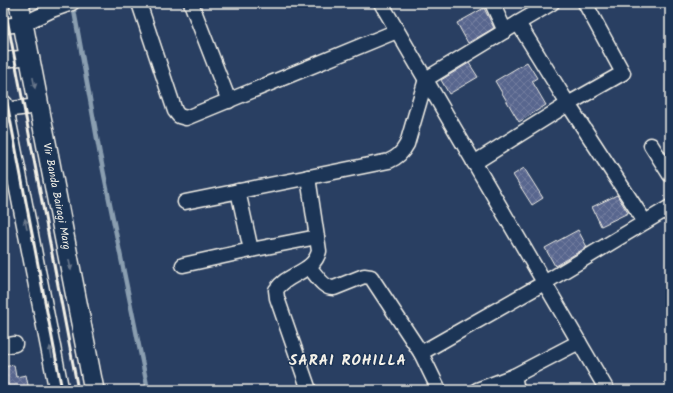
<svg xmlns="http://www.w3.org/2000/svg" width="673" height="393" viewBox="0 0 673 393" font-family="Kalam,sans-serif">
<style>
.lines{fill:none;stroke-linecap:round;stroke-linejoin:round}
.stream{stroke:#8a9eb0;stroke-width:4.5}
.building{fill:url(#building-cross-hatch);stroke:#f4f1e8}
.street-casing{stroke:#f4f1e8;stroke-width:17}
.secondary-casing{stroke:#f4f1e8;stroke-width:22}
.street{stroke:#1d3557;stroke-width:14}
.secondary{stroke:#1d3557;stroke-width:19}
.rail{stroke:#f4f1e8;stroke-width:3}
.oneway{fill:#68778a}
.labels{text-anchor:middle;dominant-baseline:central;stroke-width:3;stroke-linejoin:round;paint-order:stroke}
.street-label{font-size:11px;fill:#f4f1e8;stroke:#1d3557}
.district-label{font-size:15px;font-weight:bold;letter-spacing:1px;fill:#f4f1e8;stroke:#1d3557}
</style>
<defs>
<pattern id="building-cross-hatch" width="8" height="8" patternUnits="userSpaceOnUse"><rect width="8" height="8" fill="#58668e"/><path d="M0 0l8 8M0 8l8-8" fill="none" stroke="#717c9e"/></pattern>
</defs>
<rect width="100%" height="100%" fill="#293f62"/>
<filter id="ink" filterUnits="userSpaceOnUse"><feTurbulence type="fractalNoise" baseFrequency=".025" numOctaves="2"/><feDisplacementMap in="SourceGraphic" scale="8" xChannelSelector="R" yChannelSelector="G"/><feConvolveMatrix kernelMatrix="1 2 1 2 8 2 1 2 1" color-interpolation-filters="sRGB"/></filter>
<g filter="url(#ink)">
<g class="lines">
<path class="stream" d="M73 5 100 155 148 390"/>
</g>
<g class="building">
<path d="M484 8 494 28 468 43 457 23Z"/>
<path d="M527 62 537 78 532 81 546 105 519 122 495 81Z"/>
<path d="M469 63 478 77 449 94 441 80Z"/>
<path d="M524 168 543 198 532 205 513 175Z"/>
<path d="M617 195 628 213 601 226 592 207Z"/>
<path d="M578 230 587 247 555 266 545 248Z"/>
<path d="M14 365 16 377 26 375 29 390H4L3 367Z"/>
</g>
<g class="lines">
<g class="street-casing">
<g id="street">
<path d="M139 3 175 111 179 116 186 118 397 31"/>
<path d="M191 3 229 101"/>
<path d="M381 3 607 390"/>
<path d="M492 3 505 31"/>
<path d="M518 23 552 3"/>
<path d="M3 26 23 24 52 10 72 3"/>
<path d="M3 60 29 57"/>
<path d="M3 110 39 106"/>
<path d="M651 145 670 175"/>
<path d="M474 163 568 104 623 73 585 3"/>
<path d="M308 177 319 251C314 273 287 273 276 290L277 298 309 390"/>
<path d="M185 202 389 161C398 157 402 153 407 144L426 79 518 23 568 104 645 222"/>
<path d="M251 250 317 237"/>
<path d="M183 265 251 250 238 191"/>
<path d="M309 267C316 274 323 289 334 288L364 276 371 277 421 353 439 390"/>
<path d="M3 346 15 344"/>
<path d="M421 353 544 283 670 207"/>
<path d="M514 376 579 342"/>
<path d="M477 390 514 376 517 390"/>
</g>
</g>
<g class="secondary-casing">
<g id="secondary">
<path id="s1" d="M19 3 94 390"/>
<path d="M3 105 59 390"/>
</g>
</g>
<use href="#street" class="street"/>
<use href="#secondary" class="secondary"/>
<g class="rail">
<path d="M4 3 78 390"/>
<path d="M3 82 62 390"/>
</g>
</g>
<defs><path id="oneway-solid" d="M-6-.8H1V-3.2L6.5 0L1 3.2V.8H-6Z"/></defs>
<g class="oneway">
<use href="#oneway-solid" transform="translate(34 83) rotate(79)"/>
<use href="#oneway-solid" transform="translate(26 224) rotate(-101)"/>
<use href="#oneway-solid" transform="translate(70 265) rotate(79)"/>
<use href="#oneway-solid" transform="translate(51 352) rotate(-101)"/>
</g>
</g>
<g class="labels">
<g class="street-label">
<text stroke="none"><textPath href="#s1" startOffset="197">Vir Banda Bairagi Marg</textPath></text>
</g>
<g class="district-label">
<text x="348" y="361">SARAI ROHILLA</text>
</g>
</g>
<rect width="673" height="393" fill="none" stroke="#1d3557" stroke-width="16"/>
<rect x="8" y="8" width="657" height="377" fill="none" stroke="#f4f1e8" stroke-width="1.5" filter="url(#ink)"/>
</svg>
